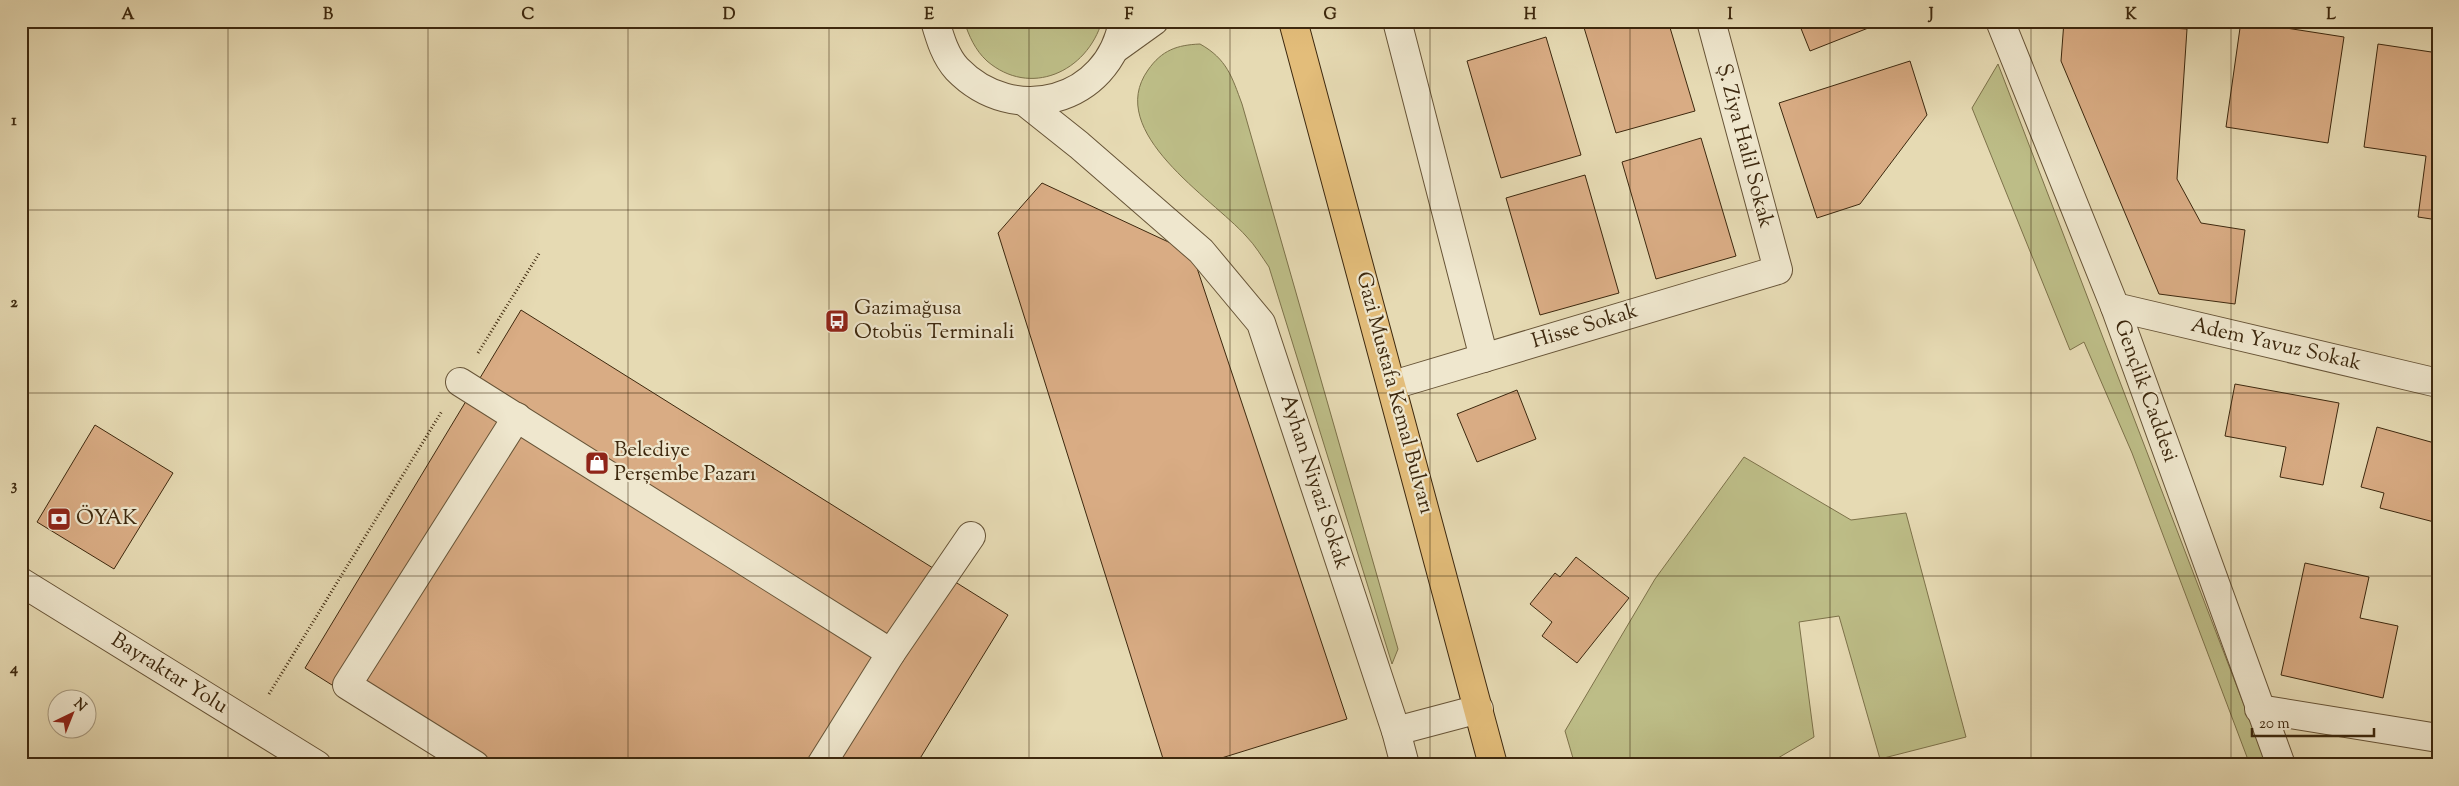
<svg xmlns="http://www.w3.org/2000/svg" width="2459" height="786" viewBox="0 0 2459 786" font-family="'Sorts Mill Goudy',serif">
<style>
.green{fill:#bdbd87;stroke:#7d724a}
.building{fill:#d9ac84;stroke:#3d280e}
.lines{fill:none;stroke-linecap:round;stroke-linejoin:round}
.minor-casing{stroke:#675437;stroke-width:30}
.major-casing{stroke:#3d280e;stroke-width:30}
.path{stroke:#3d280e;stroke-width:3;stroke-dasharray:1 2.5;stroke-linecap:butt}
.minor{stroke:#efe7ce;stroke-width:28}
.major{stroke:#e3bd7a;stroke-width:28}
.grid{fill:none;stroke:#3d280e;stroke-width:1;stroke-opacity:0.55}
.labels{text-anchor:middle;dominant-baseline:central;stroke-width:4.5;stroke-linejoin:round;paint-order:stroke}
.street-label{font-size:21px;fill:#3d280e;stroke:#efe7ce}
.poi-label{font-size:21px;fill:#3d280e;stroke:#efe7ce;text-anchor:start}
.neatline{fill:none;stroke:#3d280e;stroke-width:2}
.grid-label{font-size:16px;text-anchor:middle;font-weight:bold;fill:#3d280e}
</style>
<rect width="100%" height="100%" fill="#e6dab3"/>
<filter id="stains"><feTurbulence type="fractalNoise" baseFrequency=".004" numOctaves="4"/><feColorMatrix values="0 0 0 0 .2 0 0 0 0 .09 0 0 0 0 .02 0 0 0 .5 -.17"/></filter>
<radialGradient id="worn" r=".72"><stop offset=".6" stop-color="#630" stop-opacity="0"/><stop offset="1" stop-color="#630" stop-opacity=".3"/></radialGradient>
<g class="green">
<path d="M964 21H1102C1087 72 1030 98 987 61 975 50 969 36 964 21Z"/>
<path d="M1200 44C1227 59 1232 77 1242 104L1398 649 1392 664 1269 267C1262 257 1255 245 1246 236 1212 198 1104 132 1148 70 1162 50 1177 45 1200 44Z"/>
<path d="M1998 64 2267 765H2250L2132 453 2084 342 2070 350 1972 108Z"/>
<path d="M1744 457 1851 520 1906 513 1966 737 1880 759 1839 616 1799 622 1814 737 1766 765H1575L1565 731 1655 579Z"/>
</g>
<g class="building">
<path d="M1582 21H1668L1695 111 1616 133Z"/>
<path d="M1798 21H1886L1810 51Z"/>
<path d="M2064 21 2187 29 2177 179 2201 223 2245 230 2235 304 2159 294 2061 61Z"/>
<path d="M2241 21 2344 37 2328 143 2226 127Z"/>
<path d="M1546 37 1581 155 1501 178 1467 61Z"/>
<path d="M2378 44 2438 53V220L2418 217 2426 156 2364 147Z"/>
<path d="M1910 61 1927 115 1860 204 1817 218 1779 103Z"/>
<path d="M1701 138 1736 256 1656 279 1622 162Z"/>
<path d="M1585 175 1619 293 1540 315 1506 198Z"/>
<path d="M1042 183 1192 253 1347 719 1199 765H1165L998 233Z"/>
<path d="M521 310 1008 615 916 765H459L305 668Z"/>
<path d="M2235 384 2339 403 2323 485 2280 477 2286 447 2225 436Z"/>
<path d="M1517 390 1536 439 1477 462 1457 414Z"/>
<path d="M95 425 173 473 114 569 37 522Z"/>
<path d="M2377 427 2438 444V523L2380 508 2384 493 2361 487Z"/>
<path d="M1576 557 1629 598 1577 663 1542 636 1552 622 1530 604 1555 573 1560 577Z"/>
<path d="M2305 563 2369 577 2360 618 2398 626 2383 698 2281 675Z"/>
</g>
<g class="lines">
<g class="minor-casing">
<g id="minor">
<path d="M935 21C940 38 945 56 957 69 1013 127 1109 103 1123 21"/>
<path d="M1397 21 1484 358"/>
<path d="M2000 21 2115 307 2281 765"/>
<path d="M1115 49 1154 21"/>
<path d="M1025 102 1079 145 1201 251 1261 323 1396 731 1405 765"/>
<path d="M2115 307 2438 383"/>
<path d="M460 382 891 653"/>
<path d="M1393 385 1778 270 1711 21"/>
<path d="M21 582 317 765"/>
<path d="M2259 709 2438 738"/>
<path d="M1396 731 1479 709"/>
<path d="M475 765 347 685 517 417"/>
<path d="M821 765 891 653 971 536"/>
</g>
</g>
<g class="major-casing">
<path id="major" d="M1293 21 1493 765"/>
</g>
<g class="path">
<path d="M478 353 540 252"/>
<path d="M269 694 442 411"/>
</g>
<use href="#minor" class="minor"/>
<use href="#major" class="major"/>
</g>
<path class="grid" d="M228 21V765M428 21V765M628 21V765M829 21V765M1029 21V765M1230 21V765M1430 21V765M1630 21V765M1830 21V765M2031 21V765M2231 21V765M21 210H2438M21 393H2438M21 576H2438"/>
<defs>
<g id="bus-square" transform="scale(1.25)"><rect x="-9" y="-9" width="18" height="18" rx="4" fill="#8f2418" stroke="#efe7ce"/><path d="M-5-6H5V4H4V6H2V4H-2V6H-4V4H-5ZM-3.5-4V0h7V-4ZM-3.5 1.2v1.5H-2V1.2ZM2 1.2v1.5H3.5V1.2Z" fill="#fff"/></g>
<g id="shop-square" transform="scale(1.25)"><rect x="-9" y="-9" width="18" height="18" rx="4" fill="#8f2418" stroke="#efe7ce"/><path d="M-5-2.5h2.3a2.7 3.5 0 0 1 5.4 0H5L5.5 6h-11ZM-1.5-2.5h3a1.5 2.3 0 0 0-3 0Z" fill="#fff"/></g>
<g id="bank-square" transform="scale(1.25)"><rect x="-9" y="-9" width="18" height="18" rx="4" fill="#8f2418" stroke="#efe7ce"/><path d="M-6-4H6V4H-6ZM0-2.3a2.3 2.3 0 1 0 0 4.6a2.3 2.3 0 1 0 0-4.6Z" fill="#fff"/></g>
</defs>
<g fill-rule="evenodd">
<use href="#bus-square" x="837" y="321"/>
<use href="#shop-square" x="597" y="463"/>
<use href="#bank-square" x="59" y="519"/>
</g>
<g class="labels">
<g class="street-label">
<text transform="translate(1744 146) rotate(75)">Ş. Ziya Halil Sokak</text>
<text transform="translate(1585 327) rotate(-17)">Hisse Sokak</text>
<text transform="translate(2276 345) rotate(13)">Adem Yavuz Sokak</text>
<text transform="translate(2145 391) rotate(70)">Gençlik Caddesi</text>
<text transform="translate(1394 393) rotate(75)">Gazi Mustafa Kemal Bulvarı</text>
<text transform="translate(1314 482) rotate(72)">Ayhan Niyazi Sokak</text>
<text transform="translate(169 674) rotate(32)">Bayraktar Yolu</text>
</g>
<g class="poi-label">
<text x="854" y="309">Gazimağusa<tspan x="854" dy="24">Otobüs Terminali</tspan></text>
<text x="614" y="451">Belediye<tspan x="614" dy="24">Perşembe Pazarı</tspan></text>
<text x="76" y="519">ÖYAK</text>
</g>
</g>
<rect width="2459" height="786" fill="none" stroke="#e6dab3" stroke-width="55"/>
<g transform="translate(72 714) rotate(43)"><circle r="24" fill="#efe7ce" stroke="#a89b81"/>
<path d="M0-4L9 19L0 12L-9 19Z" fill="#8f2418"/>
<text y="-8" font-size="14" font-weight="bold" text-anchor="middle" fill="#3d280e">N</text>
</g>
<path d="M2252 728v8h122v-8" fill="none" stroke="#3d280e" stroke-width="2.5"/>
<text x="2259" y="728" font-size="15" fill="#3d280e" stroke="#efe7ce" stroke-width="4" paint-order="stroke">20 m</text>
<rect x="28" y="28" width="2404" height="730" class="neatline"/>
<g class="grid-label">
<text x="128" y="19">A</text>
<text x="328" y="19">B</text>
<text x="528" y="19">C</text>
<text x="729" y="19">D</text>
<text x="929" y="19">E</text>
<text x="1129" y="19">F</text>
<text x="1330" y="19">G</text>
<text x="1530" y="19">H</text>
<text x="1730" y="19">I</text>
<text x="1931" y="19">J</text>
<text x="2131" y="19">K</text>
<text x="2331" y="19">L</text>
<text x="14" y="125">1</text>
<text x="14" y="307">2</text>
<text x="14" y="490">3</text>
<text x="14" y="673">4</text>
</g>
<rect width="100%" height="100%" filter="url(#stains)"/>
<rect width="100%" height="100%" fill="url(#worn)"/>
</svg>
